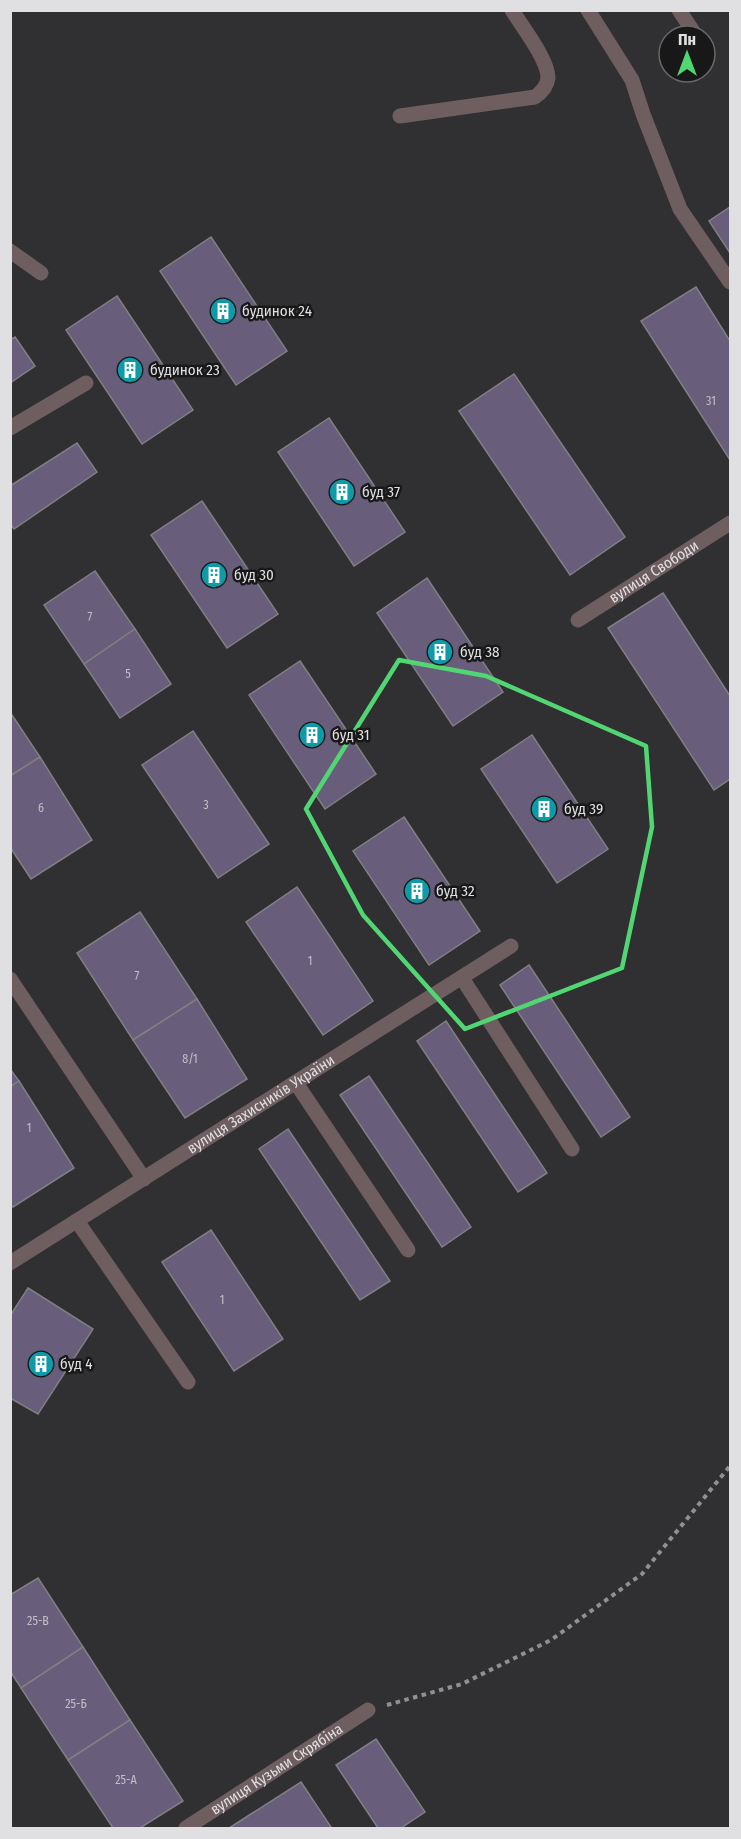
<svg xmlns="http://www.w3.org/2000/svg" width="741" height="1839" viewBox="0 0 741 1839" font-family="'Fira Sans Condensed',sans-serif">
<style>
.building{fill:#685d7a;stroke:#807f82;stroke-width:1.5}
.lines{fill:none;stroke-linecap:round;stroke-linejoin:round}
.path{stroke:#908f92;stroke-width:4;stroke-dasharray:4.5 4.5;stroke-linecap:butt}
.minor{stroke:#6e5e60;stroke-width:15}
.marked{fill:none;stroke:#52d673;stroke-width:4.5;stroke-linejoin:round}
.labels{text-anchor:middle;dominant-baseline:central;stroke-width:5;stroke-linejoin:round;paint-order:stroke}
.number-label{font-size:12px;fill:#c2bec7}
.poi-label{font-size:15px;fill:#e0dfe1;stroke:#181819;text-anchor:start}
.street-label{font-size:15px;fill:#e0dfe1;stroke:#181819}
</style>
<rect width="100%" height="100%" fill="#302f32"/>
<g class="building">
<path d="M730 207V253L709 221Z"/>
<path d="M211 237 287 351 236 385 160 271Z"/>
<path d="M696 287 730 341V460L641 321Z"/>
<path d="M117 296 193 410 142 444 66 330Z"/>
<path d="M15 337 35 366 10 383V340Z"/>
<path d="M514 374 625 537 570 575 459 411Z"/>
<path d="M329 418 405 532 354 566 278 452Z"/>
<path d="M77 443 97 472 14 529 10 523V486Z"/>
<path d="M202 501 278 614 227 648 151 535Z"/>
<path d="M95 571 135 629 84 664 44 605Z"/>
<path d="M427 578 503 692 453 726 377 613Z"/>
<path d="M663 593 730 696V779L714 790 608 628Z"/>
<path d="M135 629 171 684 120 718 84 664Z"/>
<path d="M300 661 376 774 325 809 249 695Z"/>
<path d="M10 712 40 757 10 776Z"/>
<path d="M193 731 269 844 218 878 142 765Z"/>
<path d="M532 735 608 849 557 883 481 769Z"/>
<path d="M40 757 92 840 31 879 10 847V776Z"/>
<path d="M404 817 480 931 429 965 353 851Z"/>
<path d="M297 887 373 1001 323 1035 246 922Z"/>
<path d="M140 912 197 999 133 1040 77 953Z"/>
<path d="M529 965 630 1117 601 1137 500 985Z"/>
<path d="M197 999 247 1079 185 1118 133 1040Z"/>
<path d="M446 1021 547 1173 518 1192 417 1041Z"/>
<path d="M10 1069 19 1081 10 1087Z"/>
<path d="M369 1076 471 1227 442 1247 340 1095Z"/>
<path d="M19 1081 74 1168 13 1207 10 1204V1087Z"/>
<path d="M288 1129 390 1281 360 1300 259 1149Z"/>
<path d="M211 1230 283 1339 234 1371 162 1262Z"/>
<path d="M28 1288 93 1329 38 1414 10 1398V1316Z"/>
<path d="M38 1578 83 1647 21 1688 10 1671V1595Z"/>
<path d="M83 1647 130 1720 68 1760 21 1688Z"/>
<path d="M130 1720 183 1801 140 1828H113L68 1760Z"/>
<path d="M376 1739 425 1812 401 1828H378L336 1765Z"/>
<path d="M301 1782 331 1827 328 1828H229Z"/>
</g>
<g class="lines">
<path class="path" d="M387 1705 462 1684 551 1640 642 1574 730 1466"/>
<g class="minor">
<path d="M588 10 632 80 643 114 680 209 730 282"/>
<path d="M679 10 696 36"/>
<path d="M705 48V49"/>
<path d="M400 116 535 97C542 92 547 87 548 78 548 59 522 27 512 10"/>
<path d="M10 251 41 273"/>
<path d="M10 428 86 383"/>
<path id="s1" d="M578 620 730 523"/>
<path d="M462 978 572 1149"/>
<path d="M10 979 144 1179"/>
<path d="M296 1083 408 1250"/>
<path d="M77 1221 188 1382"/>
<path id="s2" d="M10 1263 511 946"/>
<path id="s3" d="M186 1828 368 1710"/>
</g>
</g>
<path class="marked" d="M399 660 486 676 646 746 652 827 622 968 465 1029 363 915 306 809Z"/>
<defs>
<g id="building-disc" transform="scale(1.35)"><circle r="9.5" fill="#0f9aa8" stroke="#181819"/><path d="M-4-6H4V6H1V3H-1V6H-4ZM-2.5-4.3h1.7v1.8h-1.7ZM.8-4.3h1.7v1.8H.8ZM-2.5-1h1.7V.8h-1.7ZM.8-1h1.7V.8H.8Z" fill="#fff"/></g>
</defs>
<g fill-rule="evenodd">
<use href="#building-disc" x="223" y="311"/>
<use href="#building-disc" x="130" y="370"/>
<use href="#building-disc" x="342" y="492"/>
<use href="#building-disc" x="214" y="575"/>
<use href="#building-disc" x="440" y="652"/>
<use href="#building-disc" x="312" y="735"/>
<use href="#building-disc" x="544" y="809"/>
<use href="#building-disc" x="417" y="891"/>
<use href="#building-disc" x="41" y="1364"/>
</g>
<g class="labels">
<g class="number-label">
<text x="711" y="401">31</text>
<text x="90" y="617">7</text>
<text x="128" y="674">5</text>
<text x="206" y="805">3</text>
<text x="41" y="808">6</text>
<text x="310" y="961">1</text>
<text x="137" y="976">7</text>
<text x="190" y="1059">8/1</text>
<text x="29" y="1128">1</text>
<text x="222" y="1300">1</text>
<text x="38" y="1621">25-В</text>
<text x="76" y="1704">25-Б</text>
<text x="126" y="1780">25-А</text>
</g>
<g class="poi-label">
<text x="242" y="311">будинок 24</text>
<text x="150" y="370">будинок 23</text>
<text x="362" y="492">буд 37</text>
<text x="234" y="575">буд 30</text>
<text x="460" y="652">буд 38</text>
<text x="332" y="735">буд 31</text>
<text x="564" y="809">буд 39</text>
<text x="436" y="891">буд 32</text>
<text x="60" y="1364">буд 4</text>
</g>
<g class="street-label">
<text stroke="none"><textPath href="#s1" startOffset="90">вулиця Свободи</textPath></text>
<text stroke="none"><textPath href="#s2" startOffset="297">вулиця Захисників України</textPath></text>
<text stroke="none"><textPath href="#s3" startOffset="108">вулиця Кузьми Скрябіна</textPath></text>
</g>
</g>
<rect width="741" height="1839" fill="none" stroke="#e0dfe1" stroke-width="24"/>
<g transform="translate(687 54)"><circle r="28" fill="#181819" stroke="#686869" stroke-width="1.5"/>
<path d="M0-4.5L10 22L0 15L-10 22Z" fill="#52d673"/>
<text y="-9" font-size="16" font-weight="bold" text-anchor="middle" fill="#e0dfe1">Пн</text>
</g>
</svg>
